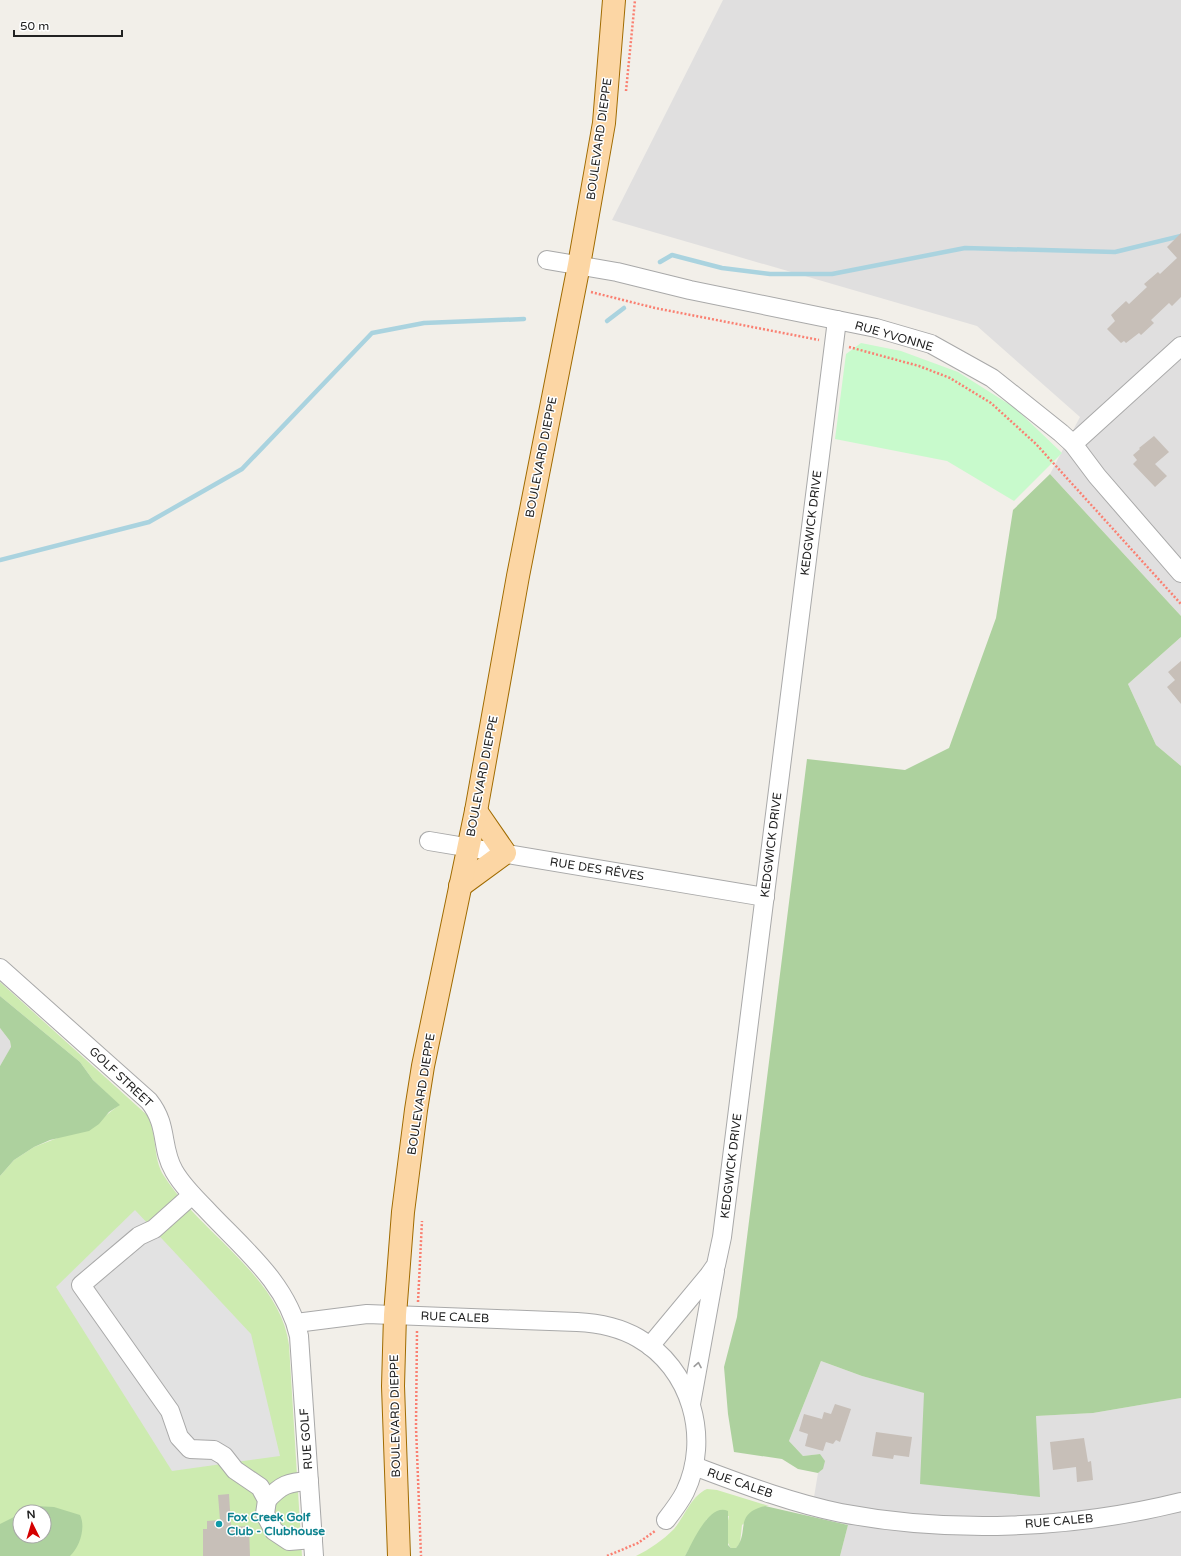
<svg xmlns="http://www.w3.org/2000/svg" width="1181" height="1556" viewBox="0 0 1181 1556" font-family="'Varela Round',sans-serif">
<style>
.residential{fill:#e0dfdf}
.grass{fill:#cdebb0;fill-rule:evenodd}
.forest{fill:#add19e}
.park{fill:#c8facc}
.parking{fill:#e2e2e2}
.lines{fill:none;stroke-linecap:round;stroke-linejoin:round}
.stream{stroke:#aad3df;stroke-width:4.5}
.building{fill:#c7bfb8}
.minor-casing{stroke:#a9a9a9;stroke-width:20}
.major-casing{stroke:#a06b00;stroke-width:24}
.path{stroke:#fa8072;stroke-width:2.5;stroke-dasharray:2 2;stroke-linecap:butt}
.minor{stroke:#fff;stroke-width:18}
.major{stroke:#fcd6a4;stroke-width:22}
.oneway{stroke:#9c9c9c}
.culture-dot{fill:#0f9aa8;stroke:#fff;stroke-width:1.5}
.labels{text-anchor:middle;dominant-baseline:central;stroke-width:3;stroke-linejoin:round;paint-order:stroke}
.street-label{font-size:12px;fill:#222;stroke:#fff}
.culture-label{font-size:12px;font-weight:bold;fill:#0d838f;stroke:#fff;text-anchor:start}
</style>
<rect width="100%" height="100%" fill="#f2efe9"/>
<g class="residential">
<path d="M723 0H1181V616L1050 474 1080 417 977 326 612 220Z"/>
<path d="M1181 637V766L1156 745 1128 684Z"/>
<path d="M0 1028 10 1041 11 1048 0 1066Z"/>
<path d="M821 1361 862 1376 925 1393 1040 1497 1035 1416 1093 1413 1181 1398V1556H840L848 1525 811 1515 818 1473 823 1469 820 1454 803 1456 789 1441Z"/>
</g>
<g class="grass">
<path d="M0 982 147 1115C158 1134 152 1157 164 1176 200 1233 280 1276 289 1345L302 1556H0V1176L14 1160 34 1147 60 1137 104 1117 119 1105 93 1080 80 1062 0 996ZM20 1512H44V1536H20Z"/>
<path d="M707 1489 717 1490 769 1506H765L742 1525 740 1543 736 1548H731C724 1540 727 1525 729 1516L707 1519 685 1556H636C650 1549 663 1540 674 1529 685 1516 691 1496 707 1489Z"/>
</g>
<g class="forest">
<path d="M1050 474 1181 616V637L1128 684 1156 745 1181 766V1398L1093 1413 1036 1416 1040 1497 920 1484 924 1393 862 1376 821 1361 789 1441 803 1456 820 1454 825 1461 823 1469 818 1473 798 1469 782 1459 734 1452 728 1414 724 1367 737 1317 807 759 905 770 949 748 996 618 1013 510Z"/>
<path d="M0 996 80 1062 93 1080 120 1105 109 1112 99 1124 89 1131 50 1140 34 1147 14 1160 0 1176V1066L11 1047 10 1041 0 1028Z"/>
<path d="M35 1506 54 1507 80 1515C86 1527 80 1547 70 1556H0V1524L20 1514V1536H44V1512H23Z"/>
<path d="M765 1506 848 1525 840 1556H685C692 1544 709 1502 728 1511V1545L731 1548H736C750 1532 733 1514 765 1506Z"/>
</g>
<path class="park" d="M861 343 901 351 958 372 1015 408 1062 453 1014 501 947 461 835 439 846 354Z"/>
<path class="parking" d="M135 1210 251 1334 280 1456 172 1471 56 1287Z"/>
<g class="lines">
<g class="stream">
<path d="M660 262 672 255 722 268 770 274H832L965 248 1115 252 1181 236"/>
<path d="M607 321 624 308"/>
<path d="M0 560 149 522 242 469 372 333 424 323 524 319"/>
</g>
</g>
<g class="building">
<path d="M1181 233V297L1172 306 1169 303 1151 320 1154 323 1141 335 1139 333 1126 343 1124 341 1121 343 1107 329 1115 321 1111 315 1126 301 1129 304 1147 287 1144 284 1158 272 1160 274 1177 258 1167 247Z"/>
<path d="M1154 436 1169 452 1155 464 1167 476 1155 487 1133 464 1137 460 1133 455 1140 449 1139 448Z"/>
<path d="M1181 661V704L1167 687 1175 680 1168 672Z"/>
<path d="M835 1404 851 1409 840 1442 836 1440 833 1444 826 1442 823 1451 805 1446 808 1434 799 1431 804 1414 822 1419 824 1412 831 1414Z"/>
<path d="M876 1432 912 1437 909 1457 894 1455 893 1459 872 1456Z"/>
<path d="M1084 1438 1088 1462 1091 1461 1093 1480 1077 1482 1076 1467 1053 1470 1050 1442Z"/>
<path d="M229 1494 231 1527 249 1526 250 1556H203V1529H207V1521L220 1520 218 1495Z"/>
</g>
<g class="lines">
<g class="minor-casing">
<g id="minor">
<path d="M547 260 617 272 690 290 876 328 931 344 992 378 1061 433 1073 444 1097 476 1181 573"/>
<path d="M1073 444 1181 346"/>
<path d="M429 841 765 897"/>
<path d="M0 968 149 1101C169 1126 160 1147 174 1171 182 1185 194 1197 205 1208 241 1247 287 1282 299 1336L314 1556"/>
<path d="M192 1195 154 1229 139 1236 81 1285 170 1411 179 1437 190 1449 214 1450 224 1456 235 1470 260 1487 267 1500 265 1514 274 1531 289 1541 313 1539"/>
<path d="M296 1323 367 1314 577 1322C598 1323 619 1327 638 1338 691 1368 711 1438 685 1492 680 1502 673 1511 666 1520"/>
<path d="M650 1346 709 1275 716 1265 722 1237 837 320"/>
<path d="M691 1404 715 1271"/>
<path d="M694 1466C742 1484 791 1503 841 1513 952 1534 1072 1529 1181 1502"/>
<path d="M267 1500C281 1485 288 1482 309 1481"/>
</g>
</g>
<g class="major-casing">
<g id="major">
<path d="M460 886 505 853 476 811"/>
<path d="M399 1556 393 1386 395 1315 403 1212 416 1110 423 1066 476 811 518 576 579 265 604 123 614 0"/>
</g>
</g>
<g class="path">
<path d="M626 91 635 0"/>
<path d="M591 292 655 308 819 340"/>
<path d="M849 347 919 366 950 378 991 403 1036 444 1181 604"/>
<path d="M418 1302 422 1221"/>
<path d="M417 1331 416 1427 421 1556"/>
<path d="M607 1556 638 1543 655 1531"/>
</g>
<use href="#minor" class="minor"/>
<use href="#major" class="major"/>
</g>
<defs><path id="oneway-chevron" d="M-2-3.5L2.5 0L-2 3.5" fill="none" stroke-width="1.6" stroke-linecap="round" stroke-linejoin="round"/></defs>
<use class="oneway" href="#oneway-chevron" transform="translate(698 1365) rotate(-80)"/>
<circle class="culture-dot" cx="219" cy="1524" r="4"/>
<g class="labels">
<g class="street-label">
<text transform="translate(599 139) rotate(-82)">BOULEVARD DIEPPE</text>
<text transform="translate(894 336) rotate(16)">RUE YVONNE</text>
<text transform="translate(541 457) rotate(-79)">BOULEVARD DIEPPE</text>
<text transform="translate(811 523) rotate(-83)">KEDGWICK DRIVE</text>
<text transform="translate(482 776) rotate(-79)">BOULEVARD DIEPPE</text>
<text transform="translate(771 845) rotate(-83)">KEDGWICK DRIVE</text>
<text transform="translate(597 869) rotate(9)">RUE DES RÊVES</text>
<text transform="translate(121 1077) rotate(43)">GOLF STREET</text>
<text transform="translate(421 1094) rotate(-81)">BOULEVARD DIEPPE</text>
<text transform="translate(731 1166) rotate(-83)">KEDGWICK DRIVE</text>
<text transform="translate(455 1317) rotate(2)">RUE CALEB</text>
<text transform="translate(395 1416) rotate(-91)">BOULEVARD DIEPPE</text>
<text transform="translate(306 1439) rotate(-94)">RUE GOLF</text>
<text transform="translate(740 1483) rotate(19)">RUE CALEB</text>
<text transform="translate(1059 1521) rotate(-5)">RUE CALEB</text>
</g>
<g class="culture-label">
<text x="227" y="1517">Fox Creek Golf<tspan x="227" dy="14">Club - Clubhouse</tspan></text>
</g>
</g>
<g transform="translate(32 1524) rotate(355)"><circle r="19" fill="#ffffff" stroke="#a7a7a7"/>
<path d="M0-3L7 15L0 10L-7 15Z" fill="#d40000"/>
<text y="-6" font-size="11" font-weight="bold" text-anchor="middle" fill="#222222">N</text>
</g>
<path d="M14 30v6h108v-6" fill="none" stroke="#222222" stroke-width="2"/>
<text x="20" y="30" font-size="12" fill="#222222" stroke="#ffffff" stroke-width="3" paint-order="stroke">50 m</text>
</svg>
